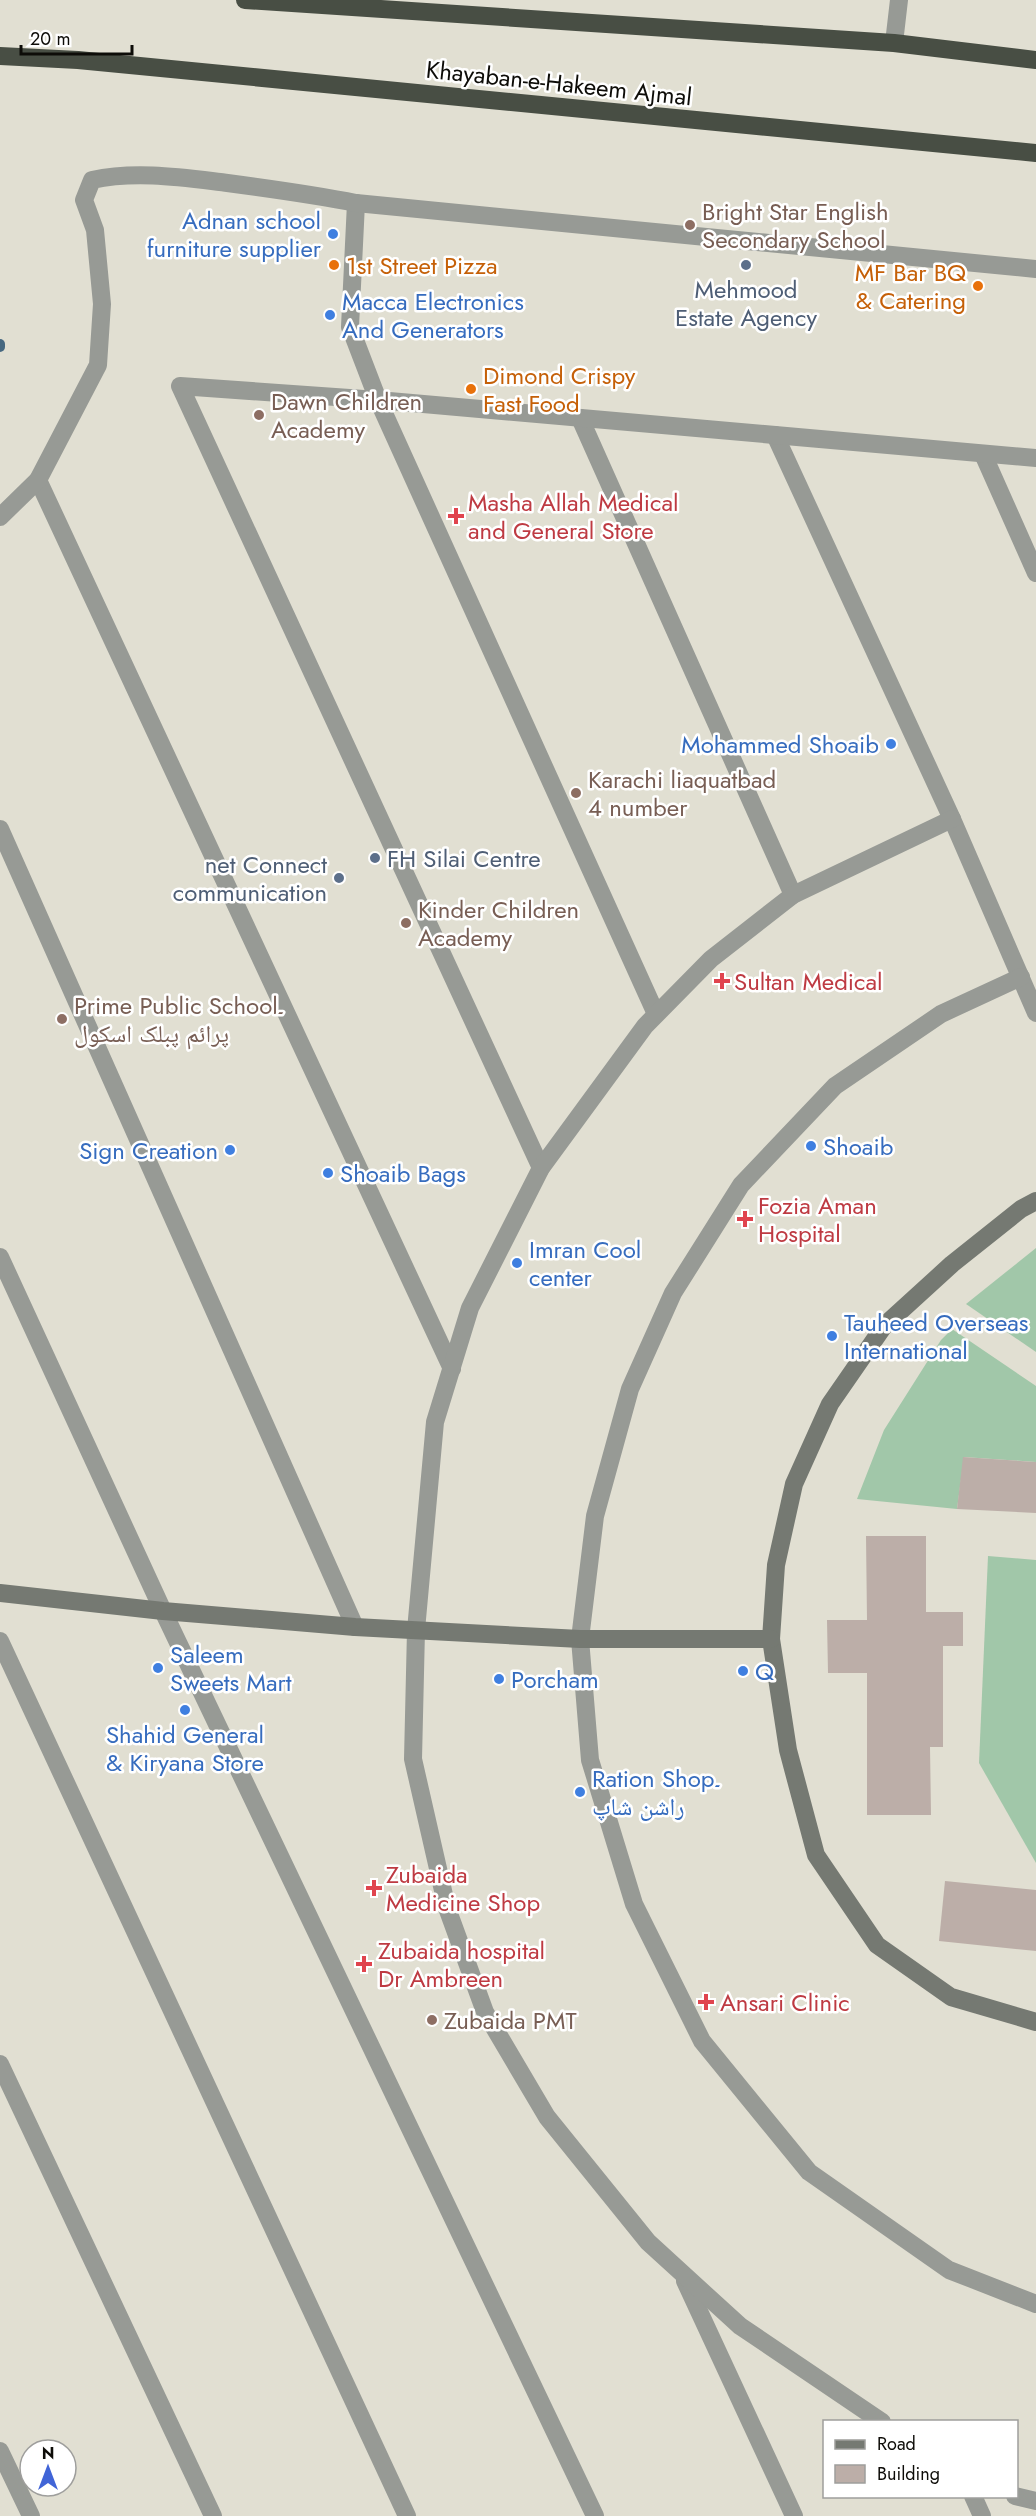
<svg xmlns="http://www.w3.org/2000/svg" width="1036" height="2516" viewBox="0 0 1036 2516" font-family="Jost,'Noto Naskh Arabic',sans-serif">
<style>
.grass{fill:#a1c7a9}
.lines{fill:none;stroke-linecap:round;stroke-linejoin:round}
.stream{stroke:#466880;stroke-width:10}
.building{fill:#bcaea8}
.street{stroke:#979a95;stroke-width:18}
.secondary{stroke:#757972;stroke-width:18}
.highway{stroke:#484e44;stroke-width:18}
.education-dot{fill:#8d6e63;stroke:#fff;stroke-width:2}
.shop-dot{fill:#3f7fe0;stroke:#fff;stroke-width:2}
.food-dot{fill:#e8710a;stroke:#fff;stroke-width:2}
.service-dot{fill:#5c6f8a;stroke:#fff;stroke-width:2}
.health-dot{fill:#e0444e;stroke:#fff;stroke-width:2}
.labels{text-anchor:middle;dominant-baseline:central;stroke-width:5;stroke-linejoin:round;paint-order:stroke}
.street-label{font-size:24px;fill:#0d0c08;stroke:#fff}
.education-label{font-size:24px;fill:#785e54;stroke:#fff;text-anchor:start}
.shop-label{font-size:24px;fill:#366cbe;stroke:#fff;text-anchor:start}
.food-label{font-size:24px;fill:#c56008;stroke:#fff;text-anchor:start}
.service-label{font-size:24px;fill:#4e5e75;stroke:#fff}
.health-label{font-size:24px;fill:#be3a42;stroke:#fff;text-anchor:start}
</style>
<rect width="100%" height="100%" fill="#e1dfd2"/>
<g class="grass">
<path d="M1036 1248V1352L966 1304Z"/>
<path d="M952 1329 1036 1386V1462L964 1457 957 1509 857 1499 884 1430 941 1340Z"/>
<path d="M988 1556 1036 1560V1863L979 1763Z"/>
</g>
<g class="lines">
<path class="stream" d="M0 344V347"/>
</g>
<g class="building">
<path d="M963 1457 1036 1462V1513L957 1509Z"/>
<path d="M866 1536H926V1612H963V1646H943V1747H930L931 1815H867V1673H828L827 1620H867Z"/>
<path d="M945 1881 1036 1890V1951L939 1941Z"/>
</g>
<g class="lines">
<g class="street">
<path d="M894 43 899 0"/>
<path d="M356 203 350 327 378 400 656 1014"/>
<path d="M580 418 793 895"/>
<path d="M775 435 952 819 1036 1013"/>
<path d="M983 454 1036 573"/>
<path d="M38 480 452 1369"/>
<path d="M0 517 38 480 98 365 102 304 95 230 84 200 92 180C134 171 178 177 220 182 265 188 311 194 356 203L1036 269"/>
<path d="M0 829 355 1627"/>
<path d="M1021 977 941 1014 835 1086 741 1185 673 1293 630 1389 595 1516 580 1639 590 1760 634 1904 702 2041 809 2172 949 2270 1036 2304"/>
<path d="M541 1168 180 386 378 400 1036 458"/>
<path d="M0 1257 163 1611 595 2516"/>
<path d="M0 1641 407 2516"/>
<path d="M0 2064 213 2516"/>
<path d="M685 2281 794 2516"/>
<path d="M882 2422 740 2326 648 2242 547 2117 485 2012 447 1908 413 1759 416 1630 435 1422 470 1308 541 1168 645 1026 711 959 793 895 952 819"/>
<path d="M0 2451 31 2516"/>
<path d="M973 2496 982 2516"/>
<path d="M1015 2496 1036 2501"/>
</g>
<g class="secondary">
<path d="M1036 1201 1021 1209 952 1264 884 1326 830 1404 794 1484 776 1565 771 1639 788 1750 816 1855 877 1945 951 1997 1036 2022"/>
<path d="M0 1593 163 1611 355 1627 580 1639H771"/>
</g>
<g class="highway">
<path d="M245 0 894 43 1036 60"/>
<path d="M0 56 78 60 1036 153"/>
</g>
</g>
<g class="education-dot">
<circle cx="690" cy="225" r="6"/>
<circle cx="259" cy="415" r="6"/>
<circle cx="576" cy="793" r="6"/>
<circle cx="406" cy="923" r="6"/>
<circle cx="62" cy="1019" r="6"/>
<circle cx="432" cy="2020" r="6"/>
</g>
<g class="shop-dot">
<circle cx="333" cy="234" r="6"/>
<circle cx="330" cy="315" r="6"/>
<circle cx="891" cy="744" r="6"/>
<circle cx="811" cy="1146" r="6"/>
<circle cx="230" cy="1150" r="6"/>
<circle cx="328" cy="1173" r="6"/>
<circle cx="517" cy="1263" r="6"/>
<circle cx="832" cy="1336" r="6"/>
<circle cx="158" cy="1668" r="6"/>
<circle cx="743" cy="1671" r="6"/>
<circle cx="499" cy="1679" r="6"/>
<circle cx="185" cy="1710" r="6"/>
<circle cx="580" cy="1792" r="6"/>
</g>
<g class="food-dot">
<circle cx="334" cy="265" r="6"/>
<circle cx="978" cy="286" r="6"/>
<circle cx="471" cy="389" r="6"/>
</g>
<g class="service-dot">
<circle cx="746" cy="265" r="6"/>
<circle cx="375" cy="858" r="6"/>
<circle cx="339" cy="878" r="6"/>
</g>
<g class="health-dot">
<path d="M453 507h6v6h6v6h-6v6h-6v-6h-6v-6h6z"/>
<path d="M719 972h6v6h6v6h-6v6h-6v-6h-6v-6h6z"/>
<path d="M742 1210h6v6h6v6h-6v6h-6v-6h-6v-6h6z"/>
<path d="M371 1879h6v6h6v6h-6v6h-6v-6h-6v-6h6z"/>
<path d="M361 1955h6v6h6v6h-6v6h-6v-6h-6v-6h6z"/>
<path d="M703 1993h6v6h6v6h-6v6h-6v-6h-6v-6h6z"/>
</g>
<g class="labels">
<g class="street-label">
<text transform="translate(559 83) rotate(6)">Khayaban-e-Hakeem Ajmal</text>
</g>
<g class="education-label">
<text x="702" y="211">Bright Star English<tspan x="702" dy="28">Secondary School</tspan></text>
<text x="271" y="401">Dawn Children<tspan x="271" dy="28">Academy</tspan></text>
<text x="588" y="779">Karachi liaquatbad<tspan x="588" dy="28">4 number</tspan></text>
<text x="418" y="909">Kinder Children<tspan x="418" dy="28">Academy</tspan></text>
<text x="74" y="1005">Prime Public School۔<tspan x="74" dy="28">پرائم پبلک اسکول</tspan></text>
<text x="444" y="2020">Zubaida PMT</text>
</g>
<g class="shop-label">
<text x="321" y="220" text-anchor="end">Adnan school<tspan x="321" dy="28">furniture supplier</tspan></text>
<text x="342" y="301">Macca Electronics<tspan x="342" dy="28">And Generators</tspan></text>
<text x="879" y="744" text-anchor="end">Mohammed Shoaib</text>
<text x="823" y="1146">Shoaib</text>
<text x="218" y="1150" text-anchor="end">Sign Creation</text>
<text x="340" y="1173">Shoaib Bags</text>
<text x="529" y="1249">Imran Cool<tspan x="529" dy="28">center</tspan></text>
<text x="844" y="1322">Tauheed Overseas<tspan x="844" dy="28">International</tspan></text>
<text x="170" y="1654">Saleem<tspan x="170" dy="28">Sweets Mart</tspan></text>
<text x="755" y="1671">Q</text>
<text x="511" y="1679">Porcham</text>
<text x="185" y="1734" text-anchor="middle">Shahid General<tspan x="185" dy="28">&amp; Kiryana Store</tspan></text>
<text x="592" y="1778">Ration Shop۔<tspan x="592" dy="28">راشن شاپ</tspan></text>
</g>
<g class="food-label">
<text x="346" y="265">1st Street Pizza</text>
<text x="966" y="272" text-anchor="end">MF Bar BQ<tspan x="966" dy="28">&amp; Catering</tspan></text>
<text x="483" y="375">Dimond Crispy<tspan x="483" dy="28">Fast Food</tspan></text>
</g>
<g class="service-label">
<text x="746" y="289">Mehmood<tspan x="746" dy="28">Estate Agency</tspan></text>
<text x="387" y="858" text-anchor="start">FH Silai Centre</text>
<text x="327" y="864" text-anchor="end">net Connect<tspan x="327" dy="28">communication</tspan></text>
</g>
<g class="health-label">
<text x="468" y="502">Masha Allah Medical<tspan x="468" dy="28">and General Store</tspan></text>
<text x="734" y="981">Sultan Medical</text>
<text x="758" y="1205">Fozia Aman<tspan x="758" dy="28">Hospital</tspan></text>
<text x="386" y="1874">Zubaida<tspan x="386" dy="28">Medicine Shop</tspan></text>
<text x="378" y="1950">Zubaida hospital<tspan x="378" dy="28">Dr Ambreen</tspan></text>
<text x="720" y="2002">Ansari Clinic</text>
</g>
</g>
<rect x="823" y="2420" width="195" height="78" fill="#ffffff" stroke="#9e9e9c" stroke-width="1.5"/>
<rect x="835" y="2440" width="30" height="9" fill="#757972" stroke="#9e9e9c" stroke-width="1.5"/>
<text x="877" y="2450" font-size="18" fill="#0d0c08">Road</text>
<rect x="835" y="2465" width="30" height="18" fill="#bcaea8" stroke="#9e9e9c" stroke-width="1.5"/>
<text x="877" y="2480" font-size="18" fill="#0d0c08">Building</text>
<g transform="translate(48 2468)"><circle r="28" fill="#ffffff" stroke="#9e9e9c" stroke-width="1.5"/>
<path d="M0-4.5L10 22L0 15L-10 22Z" fill="#4165d7"/>
<text y="-9" font-size="16" font-weight="bold" text-anchor="middle" fill="#0d0c08">N</text>
</g>
<path d="M21 45v9h111v-9" fill="none" stroke="#0d0c08" stroke-width="3"/>
<text x="30" y="45" font-size="18" fill="#0d0c08" stroke="#ffffff" stroke-width="4.5" paint-order="stroke">20 m</text>
</svg>
